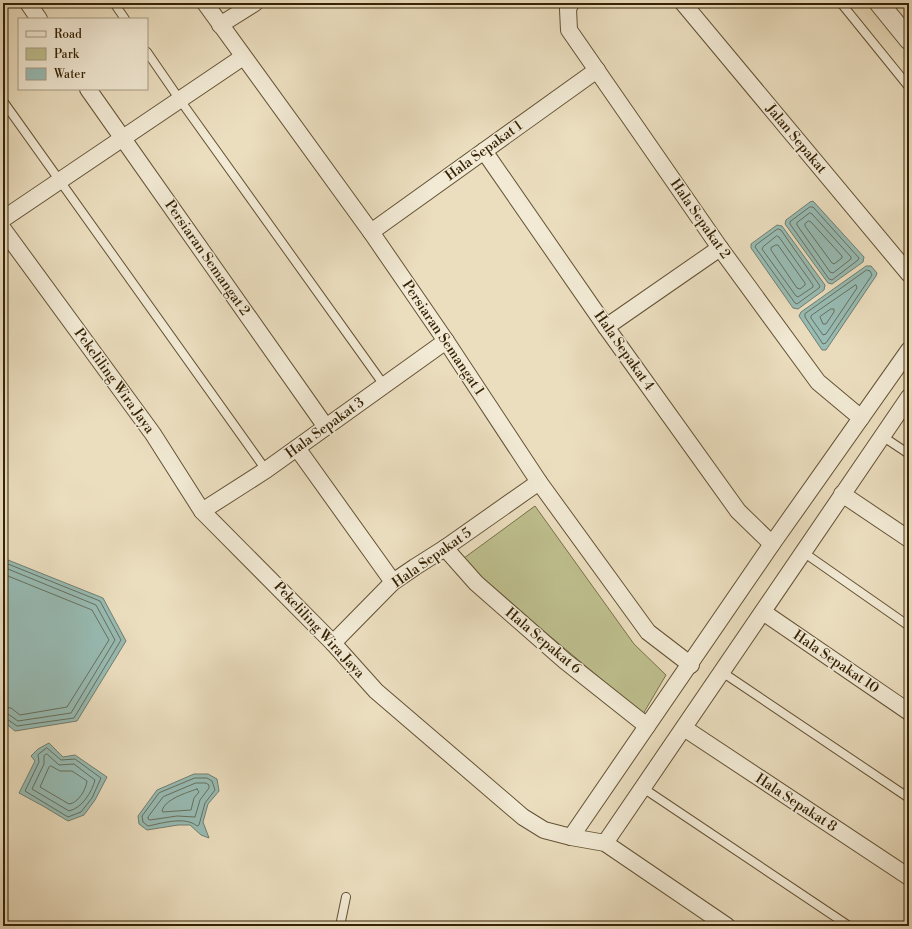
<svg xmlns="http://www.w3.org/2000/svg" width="912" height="929" viewBox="0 0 912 929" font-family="'Libre Bodoni',serif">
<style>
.green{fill:#bebf8e;stroke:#7a714a}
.water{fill:#98bcb5;stroke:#717f6f}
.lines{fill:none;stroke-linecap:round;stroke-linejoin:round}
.shore{stroke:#67705d;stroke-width:1}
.service-casing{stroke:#635234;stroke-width:10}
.minor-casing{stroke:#635234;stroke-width:18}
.tertiary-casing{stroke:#635234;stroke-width:21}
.service{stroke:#f2ead5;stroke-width:8}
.minor{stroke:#f2ead5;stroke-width:16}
.tertiary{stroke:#f2ead5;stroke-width:19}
.labels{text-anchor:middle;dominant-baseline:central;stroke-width:3;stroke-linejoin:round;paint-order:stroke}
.street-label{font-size:14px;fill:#362305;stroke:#f2ead5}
</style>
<rect width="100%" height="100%" fill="#ebdebf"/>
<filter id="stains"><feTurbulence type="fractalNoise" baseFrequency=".005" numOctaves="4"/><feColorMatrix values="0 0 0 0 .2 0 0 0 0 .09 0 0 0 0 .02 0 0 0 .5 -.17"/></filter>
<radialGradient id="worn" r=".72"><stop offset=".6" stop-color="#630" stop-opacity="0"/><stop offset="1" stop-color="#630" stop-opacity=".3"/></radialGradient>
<path class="green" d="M535 506 634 644 666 675 643 714 460 561Z"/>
<g class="water">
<path d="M813 201 864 257 863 262 832 284 828 283 785 224 786 220 810 202Z"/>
<path d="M777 225 782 226 825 285 824 290 798 309 793 308 751 248V244Z"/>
<path d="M866 266H871L877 273 876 276 826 350H822L799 316 801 312Z"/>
<path d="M3 558 103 598 126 641 77 721 15 731 3 721Z"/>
<path d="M49 743 63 757 75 755 107 777 95 800 84 815 68 821 43 806 19 793 35 761 31 756 38 749Z"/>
<path d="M194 774H208L217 779 219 791 208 804 203 822 209 838 201 835 190 825H178L147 830 139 824 138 816 157 790Z"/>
</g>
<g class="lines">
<g class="shore">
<path d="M810 207H813L859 258 858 260 832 280 829 279 790 224V222Z"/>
<path d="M810 213 812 214 851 257V259L833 273 830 272 797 225V223Z"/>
<path d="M809 221 811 222 842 256V258L834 264 832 263 805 226V224Z"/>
<path d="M778 229 781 230 820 286 819 288 797 304 795 303 755 247 756 245Z"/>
<path d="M777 236 779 237 813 285V287L798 297 796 296 762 249 763 247Z"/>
<path d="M776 245H778L805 283V285L800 289 797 288 771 250V248Z"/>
<path d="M867 270 870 271 872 275 826 343 823 344 805 317V314Z"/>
<path d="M856 285 857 288 826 334 823 335 811 318V316Z"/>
<path d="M831 309H834V312L826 324H823L820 317Z"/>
<path d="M3 562 100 601 121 640 74 718 17 726 7 719 3 718"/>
<path d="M3 567 96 605 115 640 71 713 18 721 8 714 3 713"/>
<path d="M3 574 92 610 109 640 67 707 20 715 11 708 3 707"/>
<path d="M47 748 61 760 75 759 101 778 92 798 81 812 68 817 25 791 39 762 38 755Z"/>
<path d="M47 754 59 765 74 764 95 780C92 792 82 808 69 811L32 789 44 764V756Z"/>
<path d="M51 766 60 771H72L87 781C86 790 78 803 69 804L40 787 49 767Z"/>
<path d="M195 778H207L212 781 215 790 205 803 199 825 197 826C185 816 163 823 148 826L143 822 142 816 159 793Z"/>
<path d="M196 783H206L209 785V788L200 800 195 817 177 816 150 820 148 819V817L163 797Z"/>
<path d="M197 789 199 792 194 798 191 810 163 812 162 811C165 799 186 793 197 789Z"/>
</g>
<g class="service-casing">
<g id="service">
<path d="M114 3 125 19"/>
<path d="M841 3 909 87"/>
<path d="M147 52 180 100 384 385"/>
<path d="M3 101 266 470"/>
<path d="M3 252 7 236"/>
<path d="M882 436 909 454"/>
<path d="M803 552 909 626"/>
<path d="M722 672 909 798"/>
<path d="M643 788 849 926"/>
<path d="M340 926 346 897"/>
</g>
</g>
<g class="minor-casing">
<g id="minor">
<path d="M28 3 39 19"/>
<path d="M205 3 371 232 446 341 539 482 648 632 691 665"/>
<path d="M571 3 568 9 569 30 720 248 818 382 861 418"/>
<path d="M683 3 909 274"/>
<path d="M220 25 255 3"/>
<path d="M88 89 326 427"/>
<path d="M484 151 606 327 738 511 772 544"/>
<path d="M3 219 243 57"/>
<path d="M3 229 153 434 202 511 333 643 376 691 523 817 544 830 571 837 605 843 727 926"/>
<path d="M371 232 597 70"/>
<path d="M606 327 720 248"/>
<path d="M297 448 393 582"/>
<path d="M842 494 909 539"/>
<path d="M202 511 266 470 446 341"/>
<path d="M445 548 476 583 565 661 647 726"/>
<path d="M763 612 909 712"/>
<path d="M333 643 393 582 415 567 445 548 539 482"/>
<path d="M684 728 909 877"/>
<path d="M571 837 772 544 909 350"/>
<path d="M605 843 909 397"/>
</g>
</g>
<g class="tertiary-casing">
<path id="tertiary" d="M879 3 909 40"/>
</g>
<use href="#service" class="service"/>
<use href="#minor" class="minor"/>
<use href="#tertiary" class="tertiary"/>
</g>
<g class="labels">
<g class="street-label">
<text transform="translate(796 139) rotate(50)">Jalan Sepakat</text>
<text transform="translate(484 151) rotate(-36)">Hala Sepakat 1</text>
<text transform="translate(700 219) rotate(55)">Hala Sepakat 2</text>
<text transform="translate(207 258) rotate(55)">Persiaran Semangat 2</text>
<text transform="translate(443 338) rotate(56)">Persiaran Semangat 1</text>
<text transform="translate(624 351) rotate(55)">Hala Sepakat 4</text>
<text transform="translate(114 381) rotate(54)">Pekeliling Wira Jaya</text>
<text transform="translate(325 428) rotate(-36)">Hala Sepakat 3</text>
<text transform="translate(432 558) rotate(-35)">Hala Sepakat 5</text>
<text transform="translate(319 630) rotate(47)">Pekeliling Wira Jaya</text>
<text transform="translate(543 641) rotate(40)">Hala Sepakat 6</text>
<text transform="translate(836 662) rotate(34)">Hala Sepakat 10</text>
<text transform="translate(796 803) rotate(33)">Hala Sepakat 8</text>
</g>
</g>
<rect width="912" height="929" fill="none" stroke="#ebdebf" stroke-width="16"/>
<rect x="4" y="4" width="904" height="921" fill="none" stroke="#362305" stroke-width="2"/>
<rect x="8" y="8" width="896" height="913" fill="none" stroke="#362305"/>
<rect x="18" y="18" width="130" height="72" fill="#f2ead5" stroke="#a79a82"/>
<rect x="26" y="31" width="20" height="6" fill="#f2ead5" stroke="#a79a82"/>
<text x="54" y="38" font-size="12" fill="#362305">Road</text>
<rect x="26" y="48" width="20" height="12" fill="#bebf8e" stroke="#a79a82"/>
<text x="54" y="58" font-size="12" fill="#362305">Park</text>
<rect x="26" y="68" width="20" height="12" fill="#98bcb5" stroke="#a79a82"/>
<text x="54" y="78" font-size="12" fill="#362305">Water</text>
<rect width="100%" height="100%" filter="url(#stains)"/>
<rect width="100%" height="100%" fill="url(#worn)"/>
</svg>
